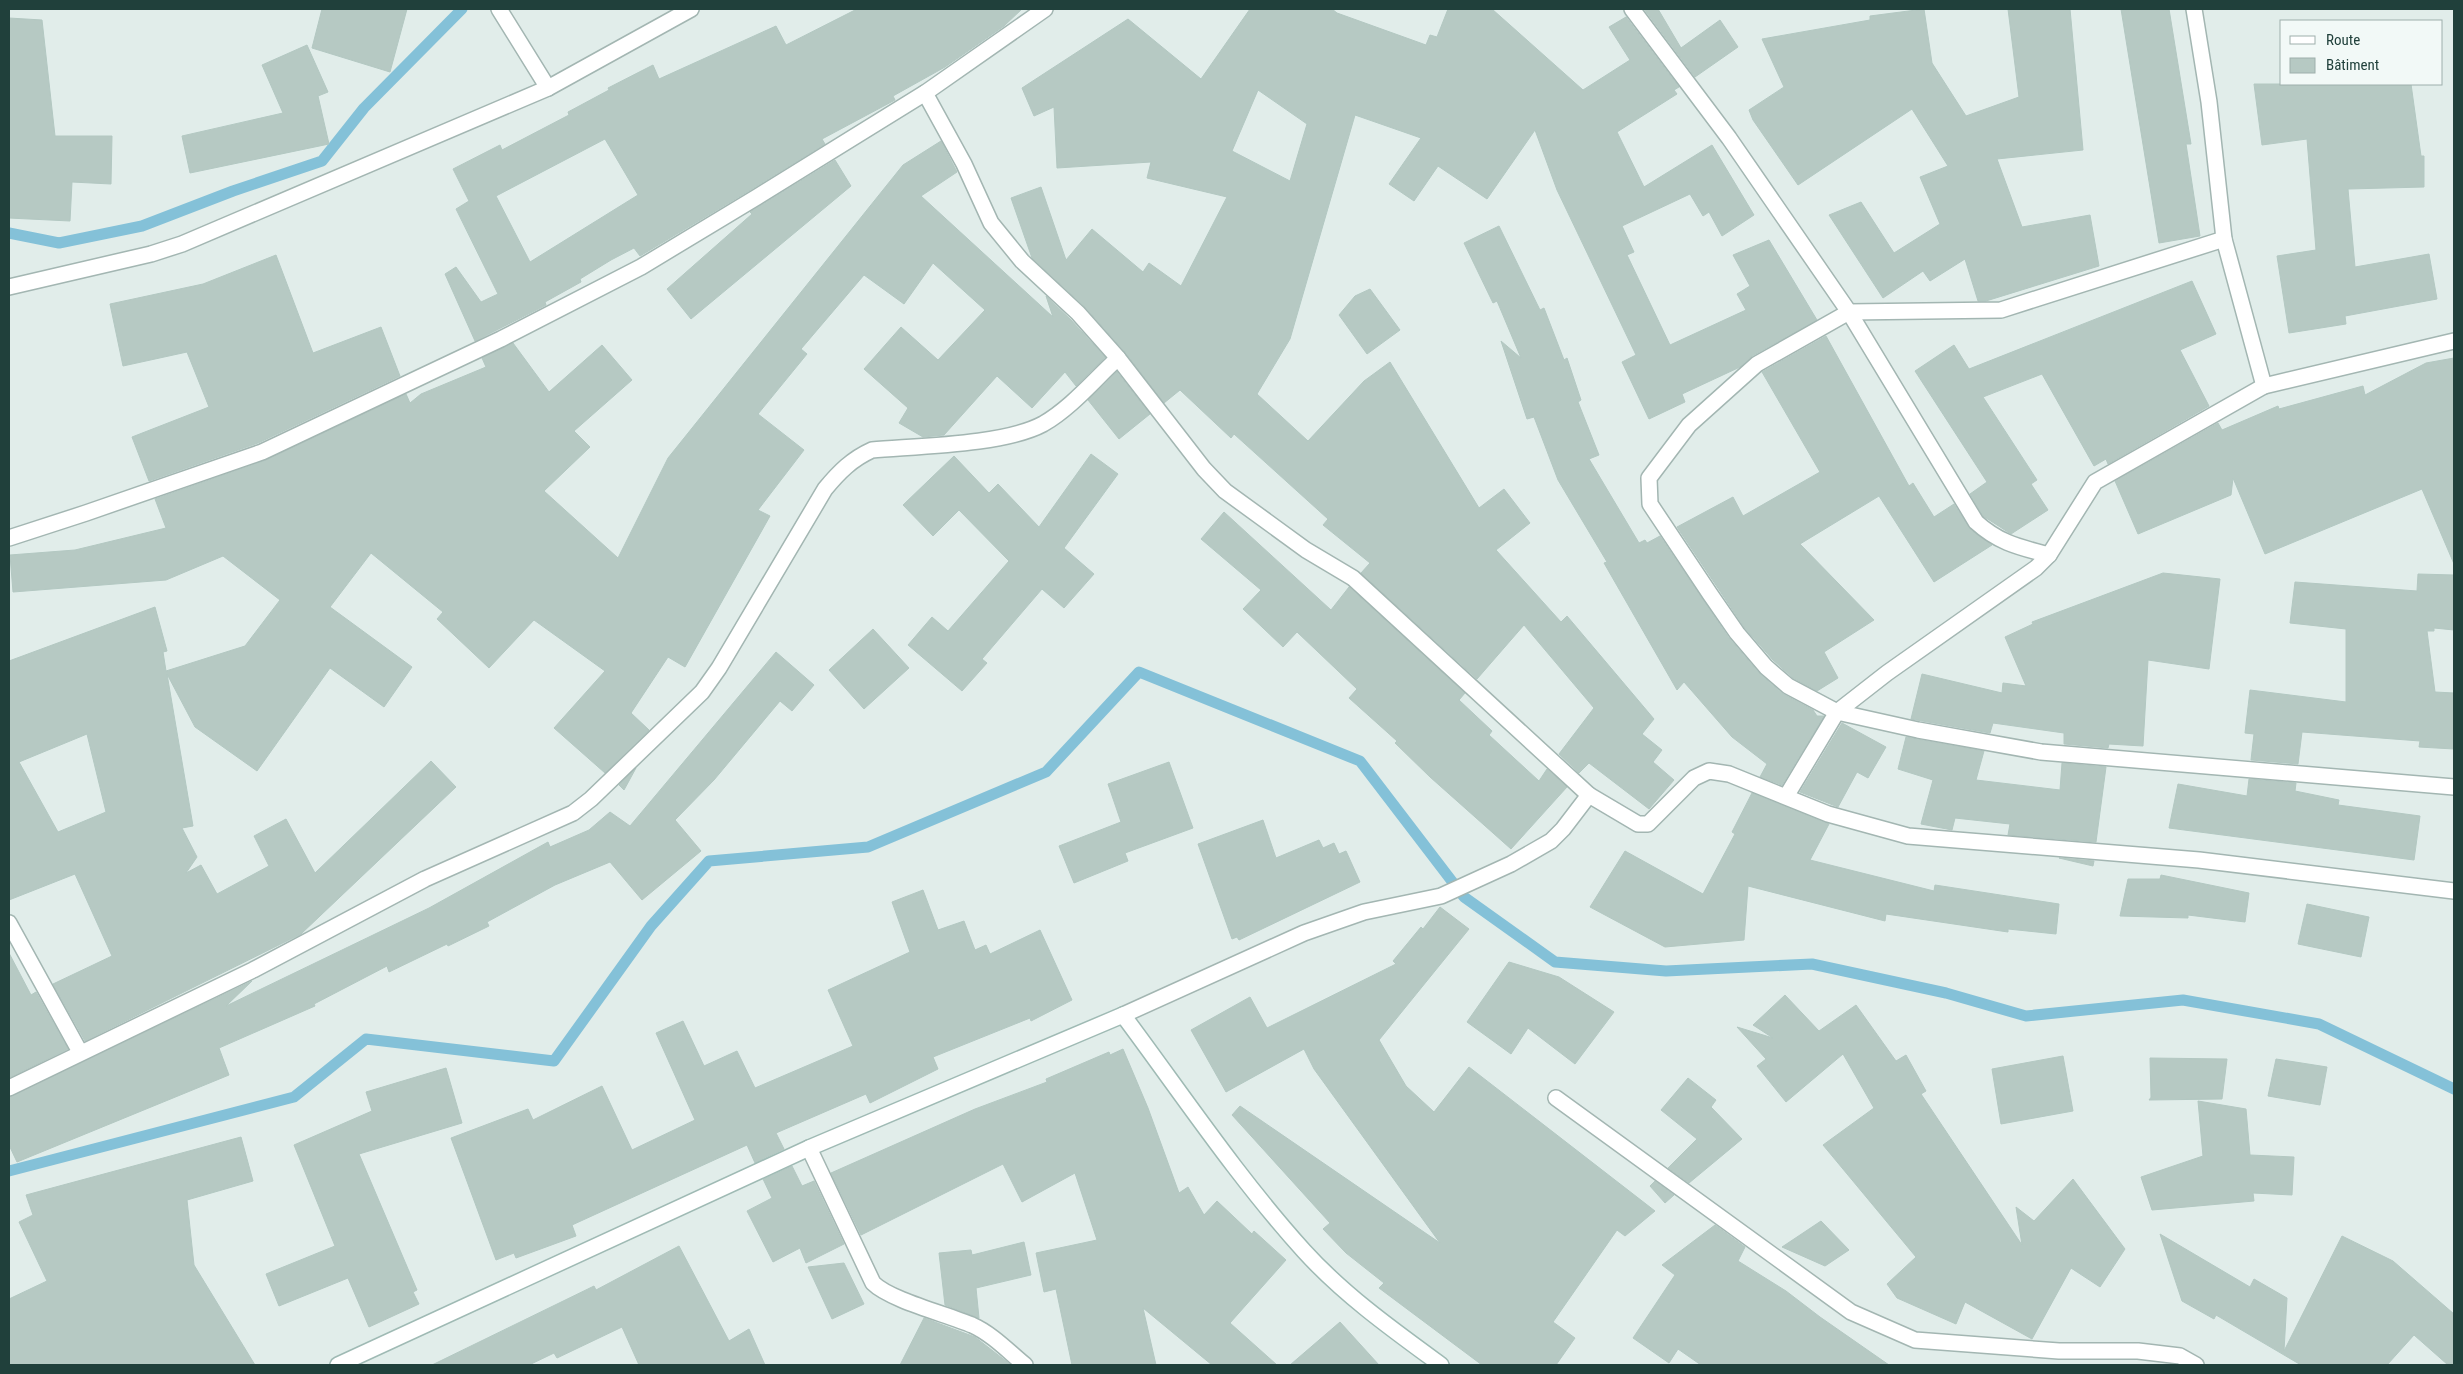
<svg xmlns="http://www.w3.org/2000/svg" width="2463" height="1374" viewBox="0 0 2463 1374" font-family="'Roboto Condensed',sans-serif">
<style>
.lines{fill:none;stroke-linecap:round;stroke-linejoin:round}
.stream{stroke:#84c1d8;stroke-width:11}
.building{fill:#b6c9c3;stroke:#b3c8c2;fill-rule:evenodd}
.street-casing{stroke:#a3b6b2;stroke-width:18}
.secondary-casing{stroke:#9fbab4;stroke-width:18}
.street{stroke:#fff;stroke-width:15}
.secondary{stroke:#fff;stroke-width:15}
</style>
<rect width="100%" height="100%" fill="#e1edea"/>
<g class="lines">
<g class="stream">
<path d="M9 233 59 243 142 226 233 191 322 161 364 108 462 9"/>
<path d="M9 1171 294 1097 366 1039 554 1061 651 926 709 861 868 847 1046 772 1139 672 1360 761 1464 897 1555 962 1666 971 1812 964 1946 993 2026 1016 2183 1000 2319 1024 2454 1089"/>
</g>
</g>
<g class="building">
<path d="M322 9H407L390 72 312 48Z"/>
<path d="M857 9H1022L1004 26 945 67 893 96 895 100 822 139 825 144 752 189 640 256 634 248 611 260 580 279 581 282 545 302 546 305 475 341 445 274 456 267 481 302 498 294 456 209 469 201 453 169 500 145 502 150 569 115 568 112 609 90 608 88 653 65 659 79 776 26 786 45ZM605 139 638 195 530 262 496 196Z"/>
<path d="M1250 9H1332L1337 13 1426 45 1430 35 1437 37 1448 9H1492L1583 90 1630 60 1609 27 1626 17 1679 87 1674 90 1677 94 1617 132 1644 187 1712 145 1754 215 1722 236 1709 212 1703 216 1690 194 1622 226 1634 252 1627 255 1670 345 1746 310 1737 294 1750 286 1733 255 1769 240 1817 320 1752 356 1740 367 1682 394 1685 402 1649 419 1622 362 1636 355 1557 190 1535 130 1487 199 1438 166 1414 201 1389 184 1421 138 1355 115 1290 339 1257 394 1308 441 1364 381 1390 362 1479 508 1504 489 1530 523 1496 550 1561 622 1567 616 1654 719 1642 734 1662 750 1653 762 1674 780 1649 809 1589 763 1579 773 1559 754 1594 708 1524 625 1477 679 1361 573 1370 563 1323 525 1328 519 1234 434 1231 438 1180 390 1164 403 1125 352 1085 307 1032 258 1011 198 1041 187 1066 260 1092 229 1143 272 1149 263 1181 286 1227 197 1147 178 1151 162 1057 168 1054 107 1034 116 1022 88 1128 19 1201 79ZM1258 90 1307 124 1290 181 1232 151Z"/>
<path d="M1644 9H1658L1681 48 1720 20 1738 47 1695 77Z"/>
<path d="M1924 9 1932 63 1966 116 2019 97 2008 9H2070L2083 150 1997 159 2022 227 2090 215 2099 266 1986 301H1978L1965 259 1930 281 1923 271 1883 298 1829 215 1861 202 1894 253 1940 224 1920 177 1948 166 1912 109 1798 185 1753 120 1749 110 1784 87 1762 39 1870 20V16Z"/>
<path d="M2121 9H2169L2191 144H2186L2200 236 2159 243Z"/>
<path d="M9 18 42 20 55 136H112L111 184 72 182 70 221 9 218Z"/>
<path d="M307 45 328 92 318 96 329 144 190 173 182 136 283 113 262 65Z"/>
<path d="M2254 84H2411L2421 156H2424V187L2348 189 2355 267 2429 254 2437 299 2345 316 2346 324 2289 333 2277 256 2316 250 2307 139 2262 145Z"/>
<path d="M941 141 957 172 921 196 1053 317 1046 296 1071 320 1105 357 1076 386 1065 372 1032 408 997 376 944 435 923 437 899 423 908 408 864 369 901 327 938 360 985 310 933 263 904 304 864 275 801 349 807 354 758 414 804 450 758 510 770 516 685 667 668 657 631 713 649 730 605 773 554 728 605 671 534 620 489 668 437 619 443 612 371 553 330 607 412 667 384 707 330 668 257 771 195 727 167 674 193 826 182 828 197 857 186 873 201 865 217 894 269 866 254 836 286 819 315 873 431 761 456 787 301 934 85 1041 53 984 112 956 75 874 9 900V661L155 607 167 651 163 652 166 671 245 646 280 600 223 556 166 580 13 592 10 555 75 550 166 528 155 499 266 460 406 394 410 403 421 394 486 367 482 358 513 343 549 392 602 345 632 380 574 431 590 447 544 491 618 558 668 458 903 165ZM87 734 106 812 58 832 19 762Z"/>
<path d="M835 160 851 186 691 319 667 289 752 214 750 212Z"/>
<path d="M1499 226 1540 310 1544 308 1564 360 1567 358 1581 400 1578 402 1599 455 1589 459 1639 543 1645 540 1647 543 1660 536 1729 638 1759 673 1783 694 1813 710 1817 716H1824L1782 785 1760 777 1767 764 1732 737 1684 682 1677 690 1604 563 1607 562 1558 480 1534 417 1527 419 1501 341 1521 358 1497 301 1493 303 1464 243Z"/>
<path d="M276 255 313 353 381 327 400 376 258 443 149 481 132 437 209 407 187 352 123 366 110 304 203 284Z"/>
<path d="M2192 281 2216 334 2180 350 2209 406 2108 464 2106 459 2094 466 2042 374 1983 397 2037 480 2031 484 2048 510 2011 534 1983 516 1970 494 1987 482 1915 371 1954 345 1969 369Z"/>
<path d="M1370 289 1400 330 1367 354 1339 315 1355 296Z"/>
<path d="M1826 336 1909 486 1913 483 1934 517 1954 504 1970 529 1992 545 1934 582 1879 496 1800 544 1874 620 1824 652 1838 678 1817 691 1793 678 1773 660 1744 627 1677 527 1733 497 1743 516 1820 472 1762 372Z"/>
<path d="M2454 358V564L2422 489 2265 554 2233 478 2231 495 2138 534 2115 481 2218 423 2222 430 2278 406 2279 409 2363 386 2365 395 2426 363Z"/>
<path d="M1117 372 1150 414 1119 439 1088 400Z"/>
<path d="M1091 454 1118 474 1064 548 1094 574 1064 608 1042 589 982 659 987 663 962 691 908 645 932 617 948 631 1009 561 959 510 933 536 903 505 954 456 989 493 998 484 1039 527Z"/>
<path d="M1224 512 1331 610 1349 587 1465 693 1459 700 1492 731 1489 735 1539 781 1547 769 1567 787 1511 849 1430 777 1395 743 1397 741 1349 698 1357 689 1297 632 1283 647 1243 609 1261 590 1201 539Z"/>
<path d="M2163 573 2220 579 2209 669 2148 660 2143 746 2109 744 2108 748 2064 744V733L1993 723 1990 733 1911 719 1922 674 2002 693 2003 683 2026 686 2005 637 2033 624 2032 622Z"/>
<path d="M2418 574 2454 575V630L2434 628V631H2427L2435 692 2454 693V749L2419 747 2420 741 2302 732 2298 764 2251 760 2254 734 2245 733 2250 690 2346 702V629L2290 623 2295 582 2417 591Z"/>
<path d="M873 629 909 668 864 709 829 670Z"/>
<path d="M776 652 814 685 792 711 780 701 714 780 675 820 701 851 642 900 610 862 555 885 487 922 489 926 448 946 447 944 389 972 387 966 314 1004 315 1006 219 1048 229 1075 17 1162 9 1145V1097L252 981 226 1006 429 908 548 842 550 847 589 830 610 812 630 826Z"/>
<path d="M1842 723 1886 747 1868 778 1857 772 1838 807 1800 792Z"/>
<path d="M1906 737 1984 751 1976 780 2060 790 2062 763 2106 767 2096 842 2008 835 2010 824 1955 818 1952 830 1921 824 1933 780 1898 769Z"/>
<path d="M1169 762 1193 828 1125 853 1128 861 1074 883 1059 846 1121 822 1108 784Z"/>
<path d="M636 768 624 790 619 785Z"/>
<path d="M2249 779 2296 783 2295 791 2339 800 2338 805 2420 816 2414 860 2169 828 2178 784 2247 796Z"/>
<path d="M1752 793 1829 824 1810 860 1934 891 1935 885 2059 904 2056 934 2008 929V932L1886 914 1885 921 1748 886 1744 940 1665 947 1590 907 1625 851 1703 894 1735 834 1732 832Z"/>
<path d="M1263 820 1276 858 1319 840 1323 848 1334 843 1339 854 1346 851 1360 882 1239 940 1237 937 1232 939 1198 844Z"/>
<path d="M2059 858 2094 861 2093 866Z"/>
<path d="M2161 875 2249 893 2245 922 2188 915V918L2120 916 2128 879H2160Z"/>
<path d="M923 890 938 930 964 921 975 950 986 945 990 954 1040 930 1072 1000 1031 1021 1030 1018 933 1057 938 1069 870 1103 866 1094 776 1133 784 1149 755 1163 747 1145 572 1225 576 1236 516 1258 514 1253 496 1260 451 1138 528 1109 533 1120 602 1086 632 1150 695 1120 656 1033 683 1021 704 1066 737 1051 755 1088 853 1046 828 990 910 952 892 902Z"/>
<path d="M2307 904 2369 917 2361 957 2298 944Z"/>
<path d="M1440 907 1469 929 1379 1040 1406 1086 1434 1112 1469 1067 1655 1211 1625 1236 1617 1230 1553 1322 1575 1338 1556 1365H1482L1379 1288 1384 1283 1346 1253 1323 1229 1330 1223 1232 1115 1240 1106 1440 1243 1314 1069 1304 1049 1226 1092 1191 1030 1250 997 1267 1028 1396 964 1393 961 1421 927 1423 929Z"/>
<path d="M9 953 31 995 36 992 68 1049 9 1078Z"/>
<path d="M1509 962 1559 977 1614 1012 1575 1064 1528 1028 1511 1054 1467 1022Z"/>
<path d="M1785 995 1819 1031 1856 1005 1896 1061 1906 1055 1926 1091 1921 1094 2022 1245 2016 1207 2034 1221 2073 1179 2125 1249 2100 1287 2071 1268 2032 1339 1965 1302 1956 1324 1897 1298 1887 1284 1916 1257 1823 1145 1874 1108 1843 1054 1786 1102 1757 1066 1766 1059 1737 1027 1773 1038 1753 1025Z"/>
<path d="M1123 1049 1148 1108 1179 1193 1188 1187 1204 1215 1217 1201 1252 1234 1254 1231 1286 1260 1230 1323 1277 1365H1212L1143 1308 1156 1365H1072L1056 1289 1044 1292 1036 1253 1097 1240 1075 1173 1022 1202 1003 1164 861 1235 831 1173 975 1109 1047 1082 1046 1079 1109 1052 1110 1055Z"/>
<path d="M2063 1056 2073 1111 2001 1124 1992 1069Z"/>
<path d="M2150 1058 2227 1059 2222 1099 2149 1100 2152 1096 2151 1097Z"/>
<path d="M2276 1059 2327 1067 2320 1105 2268 1096Z"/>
<path d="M446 1068 462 1123 359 1154 417 1290 413 1292 419 1304 369 1327 348 1278 279 1306 266 1274 335 1246 294 1145 372 1111 366 1092Z"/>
<path d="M1688 1078 1716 1100 1711 1107 1742 1139 1689 1183 1668 1168 1697 1139 1661 1110Z"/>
<path d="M2198 1101 2246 1109 2250 1155 2294 1157 2292 1195 2253 1193 2254 1201 2152 1210 2141 1177 2203 1156Z"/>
<path d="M241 1137 253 1181 187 1200 194 1265 255 1365H9V1299L47 1281 19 1222 33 1215 26 1195Z"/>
<path d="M792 1166 802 1186 814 1181 844 1244 806 1263 800 1248 773 1262 747 1211 772 1198 763 1179Z"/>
<path d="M1655 1181 1674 1195 1665 1203 1650 1186Z"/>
<path d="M1821 1221 1849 1250 1825 1266 1782 1247Z"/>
<path d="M1715 1225 1745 1247 1738 1261 1786 1291 1820 1317 1889 1365H1701L1678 1349 1669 1363 1633 1338 1675 1275 1662 1265Z"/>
<path d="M2160 1234 2250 1287 2254 1279 2287 1298 2284 1351 2342 1236 2393 1261 2454 1314V1365H2448L2414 1335 2387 1365H2301L2216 1315 2214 1319 2182 1301Z"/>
<path d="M1024 1242 1031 1275 976 1288 979 1318 945 1305 939 1253 971 1250 972 1255Z"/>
<path d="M679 1246 729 1341 749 1329 765 1365H639L622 1327 557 1358 554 1353 529 1365H432L594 1286 596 1290Z"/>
<path d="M844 1263 864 1304 832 1319 808 1267Z"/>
<path d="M924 1318 975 1337 1011 1365H900Z"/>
<path d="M1340 1322 1379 1365H1290Z"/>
</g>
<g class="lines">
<g class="street-casing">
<g id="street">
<path d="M499 9 548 88"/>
<path d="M1632 9 1729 138 1849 312 2001 310 2224 239"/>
<path d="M2194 9 2209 102 2224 239 2264 386 2454 341"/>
<path d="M925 93 964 164 991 223 1022 261 1078 313 1118 358 1204 469 1225 491 1306 550 1353 578 1589 795 1563 829 1551 841 1511 864 1441 896 1364 912 1304 933 1123 1015"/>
<path d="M9 287 151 254 182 244 548 88 691 9"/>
<path d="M9 538 86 513 262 452 501 339 641 267 757 197 925 93 1045 9"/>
<path d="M2049 555C2019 547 1999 543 1976 522L1849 312 1757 364 1689 425 1649 478 1650 504 1710 594 1737 633 1766 667 1788 686 1837 712 1918 730 2041 752 2454 787"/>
<path d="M1589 795 1638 824H1648L1694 778 1709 771 1729 774 1828 814 1908 836 2199 860 2454 891"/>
<path d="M1787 795 1837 712 1887 673 2036 568 2049 555 2095 482 2264 386"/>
<path d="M9 923 80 1052"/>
<path d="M9 1088 253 970 425 879 573 813 591 799 702 692 719 668 825 489C839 472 852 459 872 450 918 446 1004 445 1043 424 1071 408 1094 380 1118 358"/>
<path d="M1556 1098 1851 1312 1915 1340 2059 1351H2138L2180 1356 2196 1365"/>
<path d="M809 1148 873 1283C890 1300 946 1314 972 1325 992 1334 1008 1351 1025 1365"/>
</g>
</g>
<g class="secondary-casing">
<path id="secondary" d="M338 1365 809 1148 1123 1015C1182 1094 1238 1178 1304 1251 1344 1295 1393 1330 1441 1365"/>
</g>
<use href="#street" class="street"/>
<use href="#secondary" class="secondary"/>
</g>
<rect width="2463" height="1374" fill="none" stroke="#20403b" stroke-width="20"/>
<rect x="2280" y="20" width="162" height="65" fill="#f2f9f7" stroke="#9eafac"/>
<rect x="2290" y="36" width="25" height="8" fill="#ffffff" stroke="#9eafac"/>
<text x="2326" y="45" font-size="15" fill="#20403b">Route</text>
<rect x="2290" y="58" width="25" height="15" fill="#b6c9c3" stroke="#9eafac"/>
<text x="2326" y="70" font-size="15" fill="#20403b">Bâtiment</text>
</svg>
